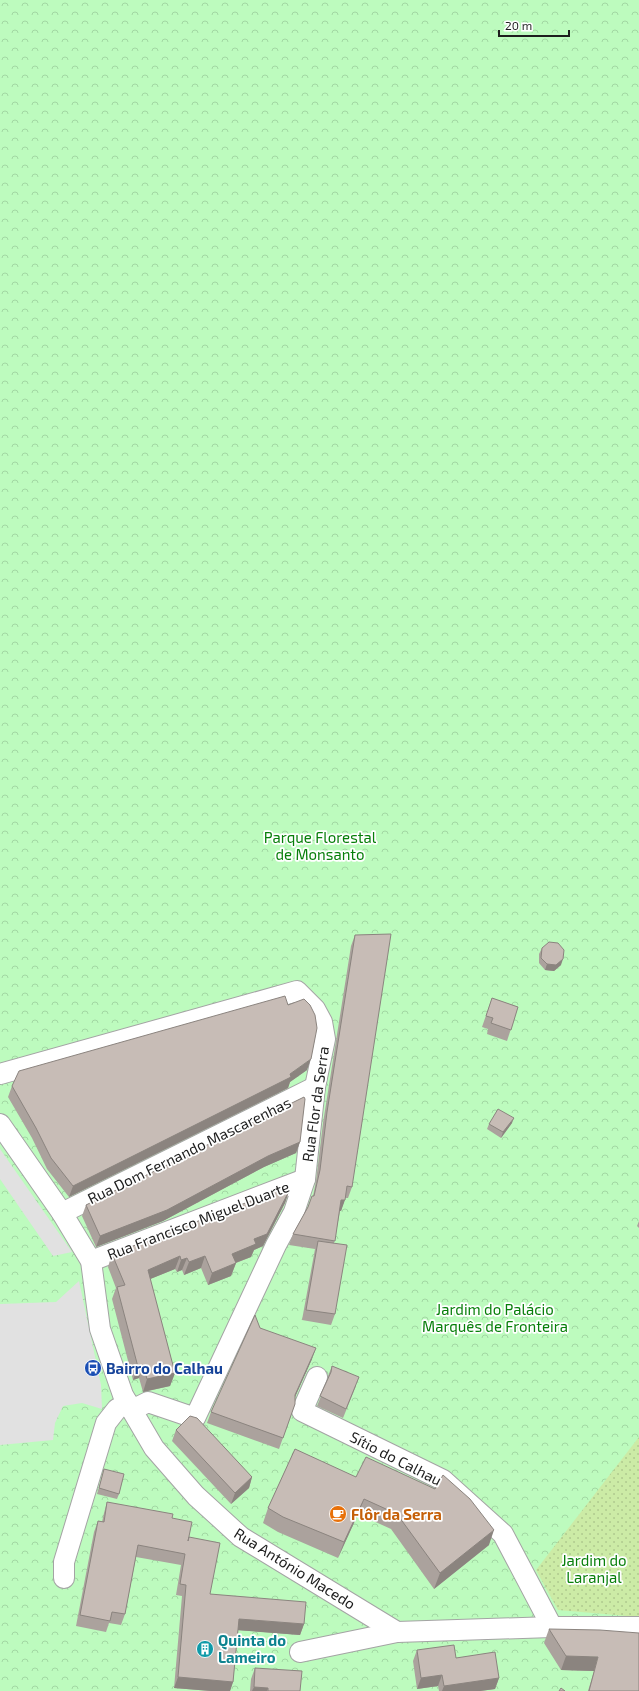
<svg xmlns="http://www.w3.org/2000/svg" width="639" height="1691" viewBox="0 0 639 1691" font-family="'Exo 2',sans-serif">
<style>
.park{fill:url(#park-crowns)}
.garden{fill:url(#garden-dots)}
.parking{fill:#e1e1e1}
.lines{fill:none;stroke-linecap:round;stroke-linejoin:round}
.minor-casing{stroke:#a4a4a4;stroke-width:22}
.minor{stroke:#fff;stroke-width:20}
.wall{fill:#aba29d}
.shaded-wall{fill:#8b847f}
.building{fill:#c7bcb6;stroke:#8b847f}
.labels{text-anchor:middle;dominant-baseline:central;stroke-width:3.5;stroke-linejoin:round;paint-order:stroke}
.park-label{font-size:15px;fill:#077f0a;stroke:#fff}
.street-label{font-size:15px;fill:#1d1d1d;stroke:#fff}
.transit-label{font-size:15px;font-weight:bold;fill:#164399;stroke:#fff;text-anchor:start}
.food-label{font-size:15px;font-weight:bold;fill:#c56008;stroke:#fff;text-anchor:start}
.culture-label{font-size:15px;font-weight:bold;fill:#0d838f;stroke:#fff;text-anchor:start}
</style>
<defs>
<pattern id="park-crowns" width="20" height="18" patternUnits="userSpaceOnUse"><rect width="20" height="18" fill="#bdfbbe"/><path d="M2 6a3 3 0 1 1 6 0M12 15a3 3 0 1 1 6 0" fill="none" stroke="#a2d7a3"/></pattern>
<pattern id="garden-dots" width="8" height="8" patternUnits="userSpaceOnUse"><rect width="8" height="8" fill="#cceba6"/><path d="M2 2h.1M6 6h.1" fill="none" stroke="#afc98e" stroke-width="1.8" stroke-linecap="round"/></pattern>
</defs>
<rect width="100%" height="100%" fill="#efeae2"/>
<rect class="park" x="0" y="0" width="639" height="1691"/>
<path class="garden" d="M639 1437V1617L558 1610 536 1570Z"/>
<g class="parking">
<path d="M0 1149 72 1252 53 1256 0 1179Z"/>
<path d="M79 1281 101 1385 102 1409 82 1403 63 1406 55 1423 53 1440 0 1445V1304L56 1302Z"/>
</g>
<g class="lines">
<g class="minor-casing">
<g id="minor">
<path d="M0 1074 297 991 315 1009 322 1022 325 1039 315 1087 305 1179 294 1212 276 1245 195 1418 148 1402 132 1410"/>
<path d="M0 1124 62 1213 91 1261 100 1329 123 1395 154 1448 196 1496 241 1537 397 1632"/>
<path d="M62 1213 315 1087"/>
<path d="M91 1261 305 1179"/>
<path d="M317 1377 302 1411 443 1480 503 1534 552 1627"/>
<path d="M64 1578V1562L106 1423 117 1409 128 1403"/>
<path d="M300 1652 397 1632 552 1627H639"/>
</g>
</g>
<use href="#minor" class="minor"/>
</g>
<g class="wall">
<path d="M355 935 352 1187 348 1198H345L341 1211H340L334 1243 335 1314 331 1325 302 1320 315 1249 289 1245 293 1234 308 1207 313 1196 316 1181 323 1123 351 946Z"/>
<path d="M542 948 561 965 554 971 545 970 539 963V954Z"/>
<path d="M492 998 518 1007 507 1041 487 1034 488 1029 482 1027Z"/>
<path d="M307 1070 290 1082 288 1088 69 1197 47 1169 32 1138 8 1097 12 1086Z"/>
<path d="M512 1123 501 1138 487 1129 489 1124Z"/>
<path d="M300 1142 296 1153 264 1167 163 1221 96 1247 82 1216 86 1205Z"/>
<path d="M289 1191 285 1203 263 1246 254 1250 251 1257 236 1263 231 1276 208 1285 201 1268 184 1275 182 1270 177 1272 175 1269 150 1279 175 1373 170 1386 143 1392 139 1378 133 1380 112 1299 116 1288 108 1267 112 1254Z"/>
<path d="M639 1221V1228L637 1226Z"/>
<path d="M260 1328 312 1359 295 1397V1404L279 1449 207 1423 211 1412Z"/>
<path d="M332 1366 356 1386 343 1418 317 1406 328 1379V1376Z"/>
<path d="M176 1430 252 1477 249 1488 231 1504 172 1441Z"/>
<path d="M295 1449 489 1545 434 1589 391 1529 358 1514 338 1558 278 1532 263 1523 268 1508Z"/>
<path d="M104 1469 119 1494 117 1499 97 1494Z"/>
<path d="M107 1502 172 1518 189 1538 210 1594 304 1624 300 1635 238 1630 233 1682 230 1691H211L174 1688 182 1596 176 1595 181 1565 136 1557 125 1614 121 1625 109 1623 106 1632 76 1626 94 1532 98 1521 102 1522 104 1513Z"/>
<path d="M549 1629 639 1691H588L594 1671 561 1670 544 1643Z"/>
<path d="M417 1650 456 1658 499 1678 495 1689 480 1691H439L438 1686 417 1689 413 1661Z"/>
<path d="M255 1668 300 1691H250L251 1679Z"/>
</g>
<g class="shaded-wall">
<path d="M563 959 561 965 554 971 545 970 547 964Z"/>
<path d="M311 1059 307 1070 290 1082 288 1088 69 1197 73 1186 290 1074Z"/>
<path d="M514 1118 512 1123 501 1138 503 1132Z"/>
<path d="M300 1142 296 1153 264 1167 163 1221 96 1247 100 1236 268 1156Z"/>
<path d="M289 1191 285 1203 263 1246 254 1250 251 1257 227 1266 232 1254 254 1239Z"/>
<path d="M341 1200H345L341 1211H338Z"/>
<path d="M180 1256 175 1269 143 1282 148 1270Z"/>
<path d="M205 1256 201 1268 184 1275 189 1262Z"/>
<path d="M187 1258 182 1270 177 1272 181 1260Z"/>
<path d="M236 1263 231 1276 208 1285 212 1273Z"/>
<path d="M316 1348 312 1359 291 1406 295 1395Z"/>
<path d="M143 1365 139 1378 133 1380 138 1367Z"/>
<path d="M175 1373 170 1386 143 1392 147 1379Z"/>
<path d="M252 1477 249 1488 231 1504 235 1493Z"/>
<path d="M364 1499 358 1514 338 1558 344 1542Z"/>
<path d="M494 1530 489 1545 434 1589 440 1573Z"/>
<path d="M239 1619 304 1624 300 1635 235 1630Z"/>
<path d="M566 1656 598 1657 594 1671 561 1670Z"/>
<path d="M442 1675 438 1686 417 1689 421 1678Z"/>
<path d="M178 1677 233 1682 230 1691H211L174 1688Z"/>
<path d="M499 1678 495 1689 480 1691H442L444 1686Z"/>
<path d="M254 1687 268 1688 267 1691H252Z"/>
</g>
<g class="building">
<path d="M391 934 352 1187 347 1186 345 1200H341L335 1241 293 1234 308 1207 312 1196H314L320 1170 327 1112 355 935Z"/>
<path d="M549 942 558 943 564 950 563 959 556 965 547 964 541 958 542 948Z"/>
<path d="M285 996 288 1005 304 999 310 1005 315 1015 317 1028 311 1059 290 1074 291 1077 73 1186 51 1158 36 1128 12 1086 19 1071Z"/>
<path d="M492 998 518 1007 511 1030 491 1023 493 1018 486 1016Z"/>
<path d="M304 1097 305 1099 300 1142 268 1156 167 1210 100 1236 86 1205Z"/>
<path d="M498 1109 514 1118 503 1132 489 1124Z"/>
<path d="M282 1189 289 1191 267 1234 254 1239 256 1244 232 1254 236 1263 212 1273 205 1256 189 1262 187 1258 181 1260 180 1256 148 1270 175 1373 147 1379 143 1365 138 1367 117 1287 125 1285 112 1254Z"/>
<path d="M318 1241 347 1245 335 1314 306 1310Z"/>
<path d="M255 1315 260 1328 316 1348 295 1395V1404L283 1438 211 1412Z"/>
<path d="M332 1366 359 1377 346 1409 320 1396 331 1372Z"/>
<path d="M190 1416 197 1418 252 1477 235 1493 176 1430Z"/>
<path d="M295 1449 356 1477 366 1457 435 1489 443 1475 470 1499 494 1530 440 1573 397 1514 364 1499 344 1542 283 1517 268 1508Z"/>
<path d="M104 1469 124 1474 119 1494 99 1488Z"/>
<path d="M107 1502 173 1514 172 1518 192 1522 188 1541 189 1537 220 1543 210 1594 306 1602 304 1624 239 1619 233 1682 178 1677 186 1585 180 1584 185 1554 138 1545 125 1614 112 1612 110 1621 80 1615 98 1521 104 1522Z"/>
<path d="M549 1629 600 1630 639 1633V1691H589L598 1657 566 1656Z"/>
<path d="M454 1645 456 1658 495 1652 499 1678 444 1686 442 1675 421 1678 417 1650Z"/>
<path d="M255 1668 302 1671 300 1691H268V1688L254 1687Z"/>
<path d="M561 1688 565 1691H559Z"/>
</g>
<defs>
<g id="bus-disc" transform="scale(0.9)"><circle r="9.5" fill="#1a4fb4" stroke="#fff"/><path d="M-5-6H5V4H4V6H2V4H-2V6H-4V4H-5ZM-3.5-4V0h7V-4ZM-3.5 1.2v1.5H-2V1.2ZM2 1.2v1.5H3.5V1.2Z" fill="#fff"/></g>
<g id="cafe-disc" transform="scale(0.9)"><circle r="9.5" fill="#e8710a" stroke="#fff"/><path d="M-5.5-4.5H6V0H3Q3 3.5 0 3.5H-2.5Q-5.5 3.5-5.5 0ZM3-3.2v2h1.7v-2ZM-6 4.5H4V6H-6Z" fill="#fff"/></g>
<g id="building-disc" transform="scale(0.9)"><circle r="9.5" fill="#0f9aa8" stroke="#fff"/><path d="M-4-6H4V6H1V3H-1V6H-4ZM-2.5-4.3h1.7v1.8h-1.7ZM.8-4.3h1.7v1.8H.8ZM-2.5-1h1.7V.8h-1.7ZM.8-1h1.7V.8H.8Z" fill="#fff"/></g>
</defs>
<g fill-rule="evenodd">
<use href="#bus-disc" x="93" y="1368"/>
<use href="#cafe-disc" x="338" y="1514"/>
<use href="#building-disc" x="205" y="1649"/>
</g>
<g class="labels">
<g class="park-label">
<text x="320" y="837">Parque Florestal<tspan x="320" dy="17">de Monsanto</tspan></text>
<text x="495" y="1309">Jardim do Palácio<tspan x="495" dy="17">Marquês de Fronteira</tspan></text>
<text x="594" y="1560">Jardim do<tspan x="594" dy="17">Laranjal</tspan></text>
</g>
<g class="street-label">
<text transform="translate(315 1104) rotate(-82)">Rua Flor da Serra</text>
<text transform="translate(189 1150) rotate(-26)">Rua Dom Fernando Mascarenhas</text>
<text transform="translate(198 1220) rotate(-21)">Rua Francisco Miguel Duarte</text>
<text transform="translate(396 1458) rotate(27)">Sítio do Calhau</text>
<text transform="translate(295 1568) rotate(32)">Rua António Macedo</text>
</g>
<g class="transit-label">
<text x="106" y="1368">Bairro do Calhau</text>
</g>
<g class="food-label">
<text x="351" y="1514">Flôr da Serra</text>
</g>
<g class="culture-label">
<text x="218" y="1640">Quinta do<tspan x="218" dy="17">Lameiro</tspan></text>
</g>
</g>
<path d="M499 30v6h70v-6" fill="none" stroke="#1d1d1d" stroke-width="2"/>
<text x="505" y="30" font-size="12" fill="#1d1d1d" stroke="#ffffff" stroke-width="3" paint-order="stroke">20 m</text>
</svg>
